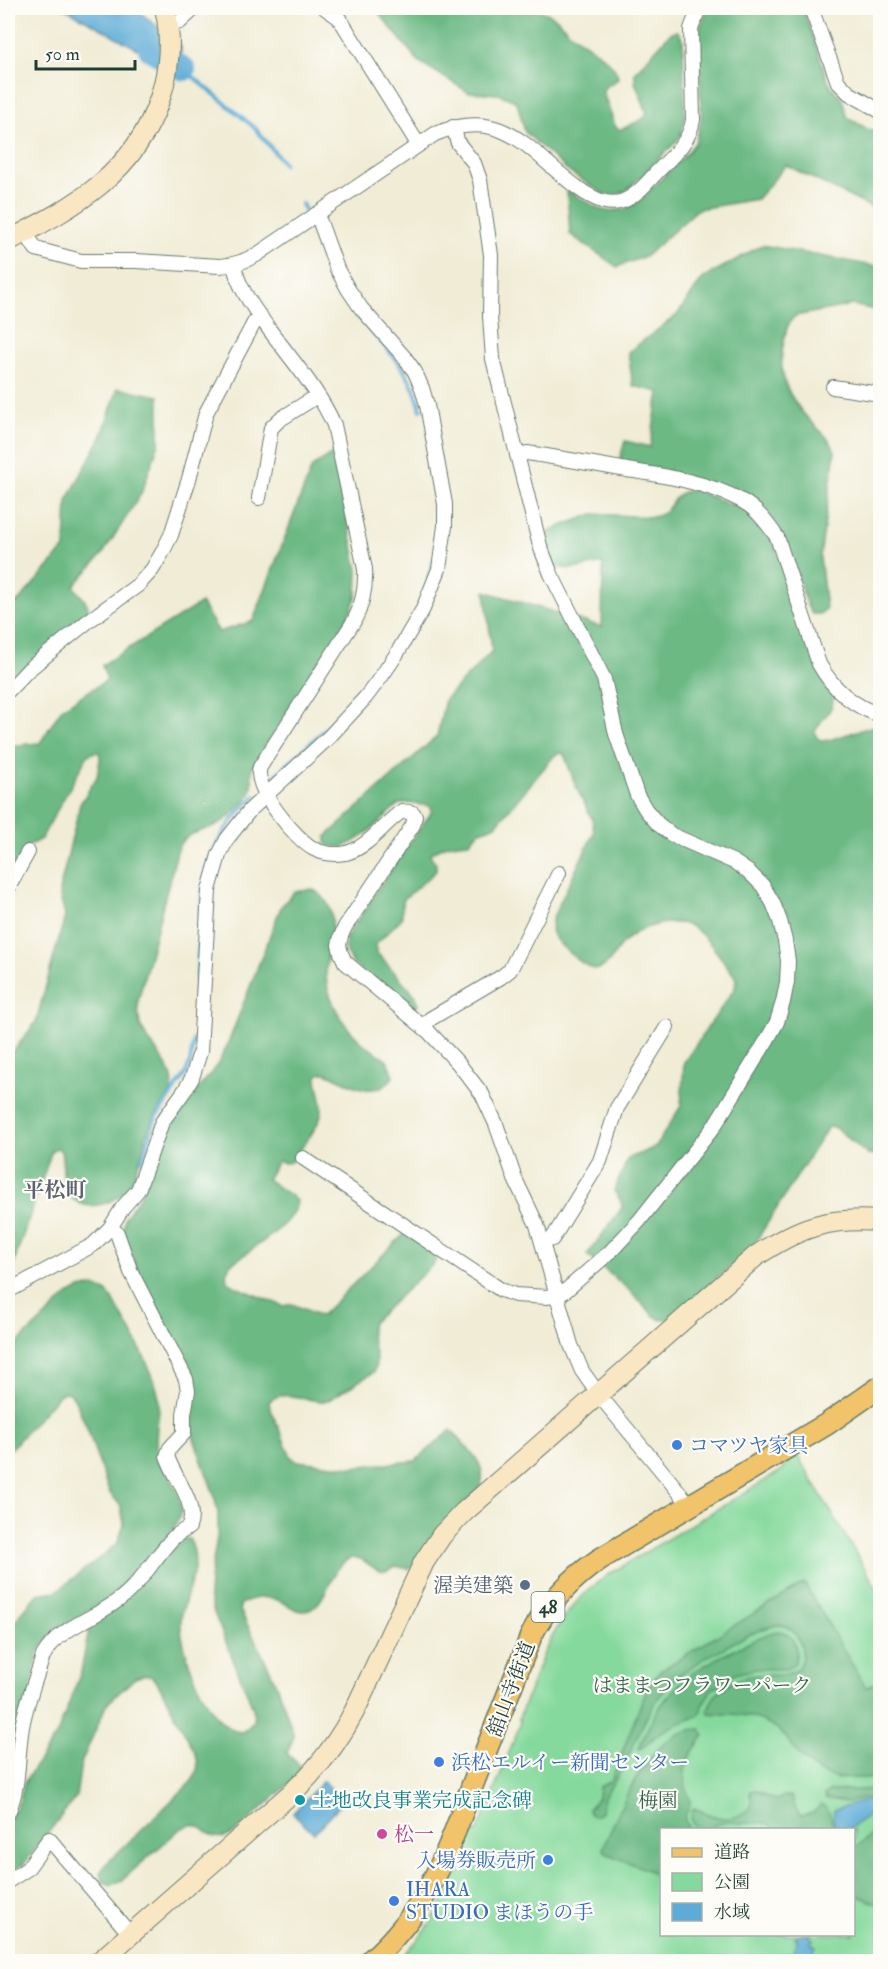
<svg xmlns="http://www.w3.org/2000/svg" width="888" height="1969" viewBox="0 0 888 1969" font-family="'IM FELL Double Pica','Noto Serif JP',serif">
<style>
.green{fill:#85d99c;stroke:#528b68;stroke-width:1.5;fill-rule:evenodd}
.forest{fill:#6cb984;stroke:#467b5c;stroke-width:1.5}
.water{fill:#5dacd7;stroke:#3e7486;stroke-width:1.5}
.lines{fill:none;stroke-linecap:round;stroke-linejoin:round}
.stream{stroke:#5dacd7;stroke-width:4}
.river{stroke:#5dacd7;stroke-width:24}
.street-casing{stroke:#687a6c;stroke-width:16}
.secondary-casing{stroke:#687a6c;stroke-width:22}
.primary-casing{stroke:#687a6c;stroke-width:24}
.street{stroke:#fff;stroke-width:14}
.secondary{stroke:#f9e7c3;stroke-width:20}
.primary{stroke:#f1c36a;stroke-width:21}
.shop-dot{fill:#3f7fe0;stroke:#fdfcf7;stroke-width:2}
.service-dot{fill:#5c6f8a;stroke:#fdfcf7;stroke-width:2}
.culture-dot{fill:#0f9aa8;stroke:#fdfcf7;stroke-width:2}
.hotel-dot{fill:#d1479c;stroke:#fdfcf7;stroke-width:2}
.labels{text-anchor:middle;dominant-baseline:central;stroke-width:4.5;stroke-linejoin:round;paint-order:stroke}
.shield{fill:#fdfcf7;stroke:#62766e;stroke-width:1.5}
.shield-label{font-size:18px;font-weight:bold;fill:#1f3d34}
.shop-label{font-size:20px;fill:#366cbe;stroke:#fdfcf7;text-anchor:start}
.service-label{font-size:20px;fill:#4e5e75;stroke:#fdfcf7;text-anchor:end}
.park-label{font-size:20px;fill:#38644e;stroke:#fdfcf7}
.street-label{font-size:20px;fill:#1f3d34;stroke:#fdfcf7}
.culture-label{font-size:20px;fill:#0d838f;stroke:#fdfcf7;text-anchor:start}
.hotel-label{font-size:20px;fill:#b23c85;stroke:#fdfcf7;text-anchor:start}
.neighbourhood-label{font-size:21px;font-weight:bold;fill:#5e6270;stroke:#fdfcf7}
</style>
<rect width="100%" height="100%" fill="#fdfcf7"/>
<filter id="ink" filterUnits="userSpaceOnUse"><feTurbulence type="fractalNoise" baseFrequency=".0167" numOctaves="2"/><feDisplacementMap in="SourceGraphic" scale="12" xChannelSelector="R" yChannelSelector="G"/><feConvolveMatrix kernelMatrix="1 2 1 2 8 2 1 2 1" color-interpolation-filters="sRGB"/></filter>
<filter id="wash" filterUnits="userSpaceOnUse"><feTurbulence type="fractalNoise" baseFrequency=".008" numOctaves="4" result="noise"/><feDisplacementMap in="SourceGraphic" scale="24" xChannelSelector="R" yChannelSelector="G"/><feGaussianBlur stdDeviation="1.35" result="paint"/><feColorMatrix in="noise" values="0 0 0 0 0 0 0 0 0 0 0 0 0 0 0 0 0 1.4 0 .05"/><feComposite in="paint" operator="in"/></filter>
<g filter="url(#wash)">
<rect width="100%" height="100%" fill="#f0ecd5"/>
<path class="green" d="M797 1455 880 1594V1680L866 1688 837 1779 880 1777V1961L395 1962C438 1928 452 1880 472 1832L477 1833 520 1725 519 1718C534 1680 546 1636 574 1605 584 1593 597 1583 609 1574L784 1469 783 1463ZM662 1830H854V1934H662Z"/>
<g class="forest">
<path d="M375 8H528C536 9 543 11 551 15 560 19 564 28 572 34 583 43 619 63 618 79L604 88 603 92 615 126 620 130 643 119 647 113 635 82V72L668 36 672 32 678 31 683 40 685 120 681 135 676 142 626 191 615 195 604 194 569 172 525 132 517 102 499 94 468 92 418 61Z"/>
<path d="M708 8H803L827 78 831 86 843 100 847 117 869 130 880 129V212L786 165 757 199 698 209 646 256 617 267 570 234 567 190 599 209 608 211 626 209 641 199 688 152 695 143 701 121 699 30Z"/>
<path d="M762 245 880 267V311L852 305 795 316C787 323 786 331 784 341 776 374 788 398 811 422 820 431 830 438 835 451L820 557 826 609 820 614H812L808 608C795 570 789 536 760 506L619 462 625 441 650 447 659 392 633 386 628 352 677 315 703 278Z"/>
<path d="M118 388 159 396V443L141 494 102 555 74 586C79 596 90 601 88 613L8 683V598L17 603 65 548 67 501 102 435Z"/>
<path d="M334 453 358 570 357 595 348 618 253 765C249 774 255 784 250 793 246 803 226 820 217 825 202 832 185 832 178 848L138 1001C138 1009 138 1016 140 1024 146 1044 177 1068 172 1088 169 1101 156 1111 151 1124 143 1141 139 1170 130 1185 118 1203 87 1215 70 1196 61 1184 64 1165 61 1151L57 1148 52 1150 8 1280V1058L36 1022 65 916 59 892 80 804 97 777 100 760V755L97 751 88 755 41 839 26 847 8 878V746L40 743 62 708 107 680 102 665 201 603 219 632 253 621 312 467Z"/>
<path d="M693 490 739 507 752 515 772 539 833 696C835 711 820 719 815 732L817 738 822 741 829 740 880 724V1152L875 1155H868L837 1129 833 1127H828L751 1249 669 1319 661 1320 654 1316 628 1289 587 1255 622 1208 621 1201 614 1191 628 1158 649 1150 656 1146 681 1106 684 1062 735 988 736 980 734 975C723 961 712 944 699 932 681 914 639 925 623 943 615 951 610 966 598 969 587 971 556 943 552 933 550 927 552 921 554 915L594 832 592 819 576 787 564 754 559 753 555 755 496 825 478 832 469 842C454 843 441 844 430 855L436 864V871L405 898 402 903V918L375 945 377 953 416 996 418 1005 415 1008 406 1006 354 965 346 952V937L406 847 431 813V806L408 803 399 804C384 816 346 861 326 843V837L330 833 437 736 445 699 492 651 485 591 602 627 603 563C587 566 569 573 554 565L545 539 548 533 554 529 593 514 653 517C678 511 666 493 693 490Z"/>
<path d="M312 889C317 892 323 896 326 901 340 923 326 950 326 973 326 981 329 993 332 1000 338 1017 351 1033 364 1044 378 1056 391 1056 393 1077 375 1102 349 1083 326 1073H321L317 1076C317 1087 322 1098 322 1109 322 1124 300 1149 291 1162L285 1163 278 1161 267 1179 295 1199 297 1202C294 1225 248 1251 230 1265L226 1273 227 1280 234 1286 283 1306 292 1304 321 1316 404 1234H406L437 1255 435 1262 372 1323C367 1340 381 1355 374 1372L327 1401C310 1403 282 1387 269 1402L270 1408 291 1457 297 1461 352 1467 415 1461 451 1430C465 1447 492 1465 479 1489L409 1569 395 1566C391 1568 387 1572 382 1571 371 1570 362 1553 349 1559 330 1567 327 1608 305 1611 296 1612 288 1604 280 1601 267 1595 251 1597 240 1605V1610L271 1672 284 1705 293 1733V1739L287 1753C293 1761 305 1765 298 1776L233 1834C209 1846 208 1824 190 1825 187 1825 184 1828 180 1829L121 1881 112 1885 103 1882 101 1872 106 1864 191 1782C198 1773 199 1766 196 1754L157 1682 151 1676 144 1675 135 1678 107 1704 81 1763 76 1797 23 1865 8 1875V1823L20 1800 24 1783 57 1734 81 1672 89 1629 183 1538 189 1539C205 1565 183 1594 181 1620 179 1648 206 1718 233 1730 236 1732 239 1731 242 1732 253 1725 255 1720 253 1708L214 1613 209 1596 210 1580 218 1531V1513L214 1495 191 1430 190 1414 194 1390 137 1270 123 1232 125 1218 140 1196 162 1135 173 1114 197 1090 215 1069 227 1046 281 907 294 892Z"/>
<path d="M94 1286 106 1291 114 1301C128 1328 157 1372 159 1402 160 1417 154 1432 157 1447 161 1468 186 1494 180 1515 175 1533 134 1578 120 1591 93 1615 56 1620 38 1654L8 1799V1635L16 1620 37 1594 57 1591 117 1544 124 1525 121 1506 109 1492 86 1425 74 1398 70 1393 64 1392 59 1395 8 1452V1352L68 1295 80 1289Z"/>
<path d="M804 1583 866 1688 880 1680V1777C842 1778 824 1785 797 1752 790 1744 785 1734 776 1728 762 1719 744 1714 727 1714 721 1713 715 1714 709 1713L708 1710C713 1689 737 1677 756 1675 771 1674 786 1679 798 1668 804 1658 803 1648 798 1638 794 1631 788 1626 780 1625 760 1625 690 1665 674 1680 648 1704 637 1740 621 1771 616 1780 608 1789 604 1798 602 1802 603 1808 601 1812 599 1815 597 1815 593 1816L589 1813 588 1809 598 1798 599 1787 611 1781 647 1688 661 1670Z"/>
<path d="M778 1631C794 1633 800 1650 794 1665L786 1669H756L735 1674 712 1689 704 1702 699 1715C686 1722 671 1725 658 1734 652 1739 645 1748 639 1749 641 1740 646 1732 650 1724 672 1681 701 1665 744 1645 754 1640 766 1633 778 1631Z"/>
<path d="M701 1729 704 1735C692 1754 683 1758 685 1784 686 1789 690 1797 690 1803 689 1815 679 1812 689 1829L662 1830 661 1881 650 1871 608 1854 603 1849 604 1846C621 1807 649 1729 701 1729Z"/>
<path d="M880 1789V1814L878 1813 873 1800 868 1798 847 1802 826 1799 824 1796 830 1791Z"/>
<path d="M755 1790C763 1792 767 1798 776 1800L784 1796H791C796 1804 792 1809 802 1816L813 1813 821 1805 825 1806C832 1813 830 1822 835 1829H776C764 1818 754 1825 739 1823 734 1823 730 1820 725 1822 713 1825 712 1830 698 1829 690 1823 689 1816 694 1808 715 1818 733 1825 751 1807L752 1801 750 1795 751 1791Z"/>
<path d="M880 1827V1905L854 1894V1849Z"/>
</g>
<g class="water">
<path d="M64 8H135L181 46V55L175 70Z"/>
<path d="M323 1781 344 1801 314 1833 293 1813Z"/>
<path d="M868 1800 872 1803 873 1807 870 1814 849 1829H838L833 1820 834 1810Z"/>
<path d="M797 1935H810L809 1937 813 1939 811 1944 816 1946 809 1961H794L796 1958 791 1957 798 1939 795 1938Z"/>
</g>
<g class="lines">
<g class="stream">
<path d="M184 69 255 128 284 164"/>
<path d="M302 204 305 210"/>
<path d="M311 226C324 256 335 285 355 312 381 345 411 366 421 410"/>
<path d="M438 500V519"/>
<path d="M428 578 434 559"/>
<path d="M267 784 342 713 384 661"/>
<path d="M195 1023C196 995 197 968 199 940 202 877 206 841 255 796"/>
<path d="M142 1160 156 1118 185 1075 190 1063 194 1039"/>
</g>
<path class="river" d="M150 49 184 69"/>
</g>
</g>
<g filter="url(#ink)">
<g class="lines">
<g class="street-casing">
<g id="street">
<path d="M325 8 338 17 343 24 418 144"/>
<path d="M811 8 838 82 849 93 880 111"/>
<path d="M169 24 180 22 195 8"/>
<path d="M25 232 36 249 81 261H136L220 266C235 265 245 261 258 254L435 134C509 104 531 157 585 193 597 200 609 206 623 201 637 196 648 181 658 171 673 155 689 143 693 120L691 29 699 8"/>
<path d="M234 265C238 287 253 307 266 325 289 357 319 390 334 425L365 569C366 588 363 604 354 621L260 767C252 787 296 840 314 849 323 854 336 855 346 853 369 847 383 824 402 811L413 813 415 816 413 825 345 927 341 936 339 945 341 953 345 962 428 1031 458 1063 482 1094 496 1124 515 1179 537 1225 571 1345 582 1371 599 1395 684 1498 689 1506"/>
<path d="M833 387 880 394"/>
<path d="M517 455 527 453C560 458 594 464 627 470 665 476 708 482 742 501 757 509 767 523 777 537L819 664C833 689 852 706 880 715"/>
<path d="M259 498 271 428 279 420 317 396"/>
<path d="M8 691 28 670 87 622 138 585 152 570 162 553 171 535 189 479 206 413 255 321 261 317"/>
<path d="M8 888 28 852"/>
<path d="M424 1027 430 1019 501 977 510 970 559 873"/>
<path d="M303 1158 501 1290 515 1295 547 1297 564 1292 610 1252 639 1221 713 1128 767 1040 777 1022 783 1002 787 982 788 961 785 941 780 921 773 903 763 886 750 873 734 862 672 835 658 824 646 810 637 795 616 734 604 679 551 574 540 546 493 359 490 316 491 255 480 180 474 163 458 143 453 127"/>
<path d="M543 1242 552 1239 554 1236 600 1161 617 1108 667 1027"/>
<path d="M8 1291 93 1245 110 1228 123 1207 138 1190 162 1122 185 1090 192 1078 200 1052 209 890 219 855 227 839 250 810 329 737 365 698 381 677 396 655 423 609 439 569 445 526V504L427 405 422 388 415 372 405 358 361 308 348 289 337 269 320 222 315 215"/>
<path d="M8 1813C20 1786 17 1756 22 1727 26 1703 36 1679 43 1656 59 1627 92 1620 117 1601 141 1584 154 1558 173 1538 178 1533 184 1531 189 1527 198 1503 174 1478 167 1456L170 1448 184 1433V1414L188 1391 186 1379 131 1272 117 1233 110 1228"/>
<path d="M8 1881 27 1869 49 1839 130 1934"/>
</g>
</g>
<g class="secondary-casing">
<g id="secondary">
<path d="M8 241C75 206 135 174 160 98 170 67 172 39 165 8"/>
<path d="M99 1962 295 1790C320 1766 339 1741 355 1710L424 1562 442 1535 464 1512 756 1256C799 1227 828 1217 880 1221"/>
</g>
</g>
<g class="primary-casing">
<path id="primary" d="M369 1962C429 1910 447 1852 474 1781 493 1733 512 1684 531 1636 548 1603 570 1579 600 1559L827 1424 880 1387"/>
</g>
<use href="#street" class="street"/>
<use href="#secondary" class="secondary"/>
<use href="#primary" class="primary"/>
</g>
</g>
<g class="shop-dot">
<circle cx="677" cy="1445" r="6"/>
<circle cx="439" cy="1762" r="6"/>
<circle cx="548" cy="1860" r="6"/>
<circle cx="394" cy="1901" r="6"/>
</g>
<circle class="service-dot" cx="525" cy="1585" r="6"/>
<circle class="culture-dot" cx="300" cy="1800" r="6"/>
<circle class="hotel-dot" cx="382" cy="1834" r="6"/>
<g class="labels">
<rect class="shield" x="531.5" y="1592" width="33" height="30" rx="4.5"/>
<g class="shield-label">
<text x="548" y="1607">48</text>
</g>
<g class="shop-label">
<text x="689" y="1445">コマツヤ家具</text>
<text x="451" y="1762">浜松エルイー新聞センター</text>
<text x="536" y="1860" text-anchor="end">入場券販売所</text>
<text x="406" y="1889">IHARA<tspan x="406" dy="23">STUDIO まほうの手</tspan></text>
</g>
<g class="service-label">
<text x="513" y="1585">渥美建築</text>
</g>
<g class="park-label">
<text x="702" y="1685">はままつフラワーパーク</text>
<text x="658" y="1800">梅園</text>
</g>
<g class="street-label">
<text transform="translate(511 1689) rotate(-69)">舘山寺街道</text>
</g>
<g class="culture-label">
<text x="312" y="1800">土地改良事業完成記念碑</text>
</g>
<g class="hotel-label">
<text x="394" y="1834">松一</text>
</g>
<g class="neighbourhood-label">
<text x="55" y="1190">平松町</text>
</g>
</g>
<rect width="888" height="1969" fill="none" stroke="#fdfcf7" stroke-width="30"/>
<rect x="660" y="1828" width="195" height="108" fill="#fdfcf7" stroke="#a4b0a9" stroke-width="1.5"/>
<rect x="672" y="1848" width="30" height="9" fill="#f1c36a" stroke="#a4b0a9" stroke-width="1.5"/>
<text x="714" y="1858" font-size="18" fill="#1f3d34">道路</text>
<rect x="672" y="1873" width="30" height="18" fill="#85d99c" stroke="#a4b0a9" stroke-width="1.5"/>
<text x="714" y="1888" font-size="18" fill="#1f3d34">公園</text>
<rect x="672" y="1903" width="30" height="18" fill="#5dacd7" stroke="#a4b0a9" stroke-width="1.5"/>
<text x="714" y="1918" font-size="18" fill="#1f3d34">水域</text>
<path d="M36 60v9h99v-9" fill="none" stroke="#1f3d34" stroke-width="3"/>
<text x="45" y="60" font-size="18" fill="#1f3d34" stroke="#fdfcf7" stroke-width="4.5" paint-order="stroke">50 m</text>
</svg>
